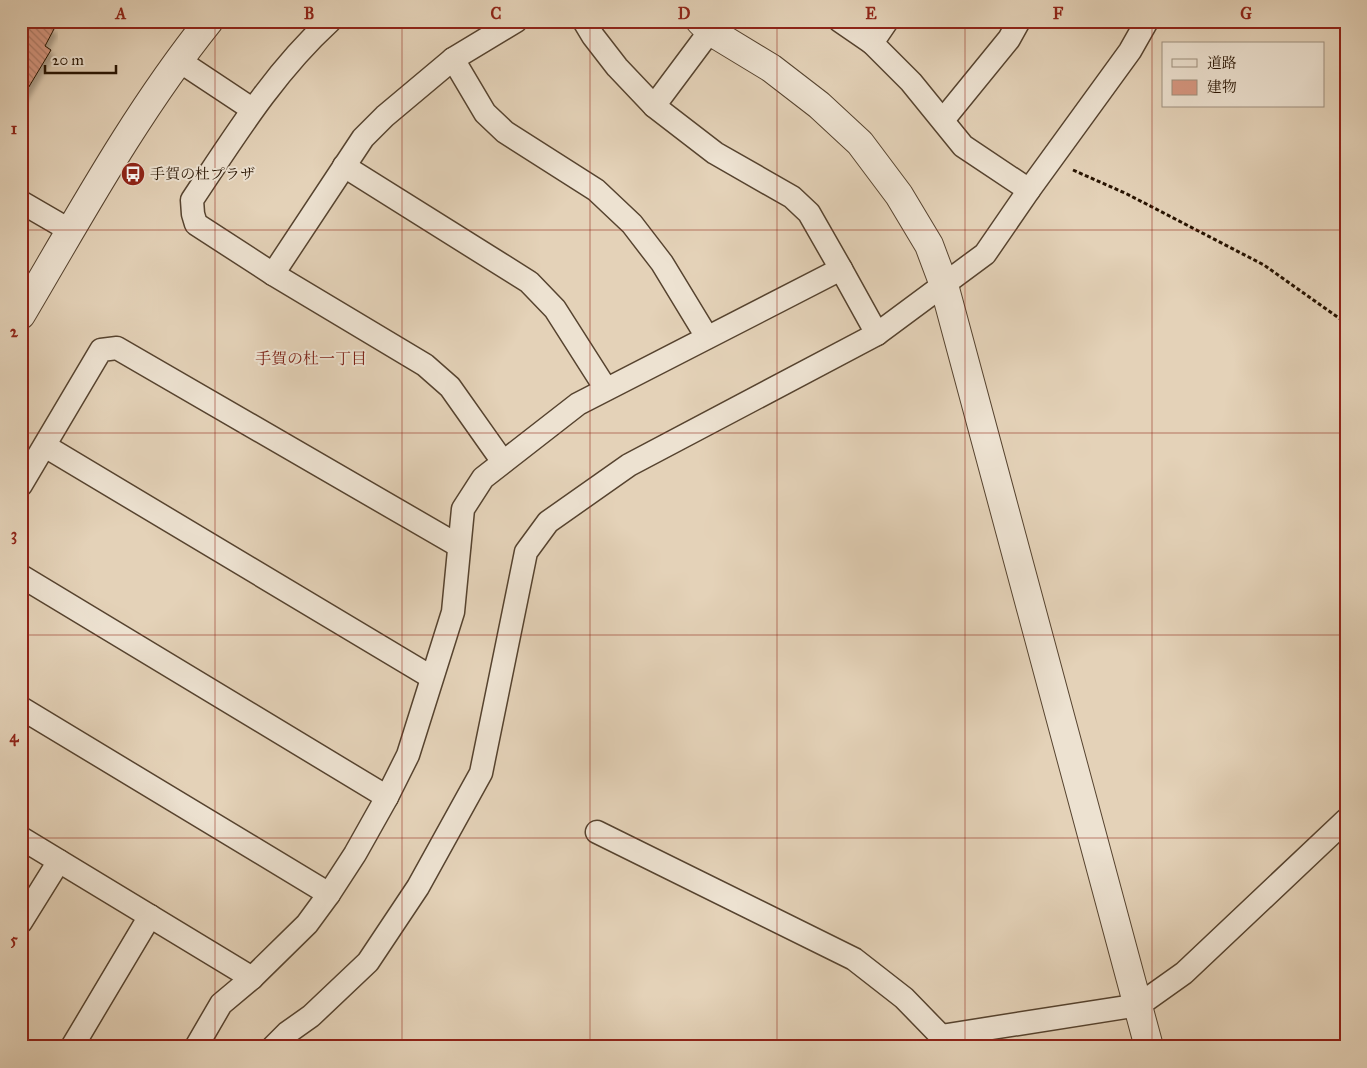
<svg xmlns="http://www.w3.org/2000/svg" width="1367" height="1068" viewBox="0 0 1367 1068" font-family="'IM FELL Great Primer','Noto Serif JP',serif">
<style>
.building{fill:url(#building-back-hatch);stroke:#271301;filter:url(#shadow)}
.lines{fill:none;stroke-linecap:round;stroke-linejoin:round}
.minor-casing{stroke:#56432f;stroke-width:25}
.tertiary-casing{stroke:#56432f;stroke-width:30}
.path{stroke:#271301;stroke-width:3;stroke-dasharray:4 2.5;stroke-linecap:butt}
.minor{stroke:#ede2d1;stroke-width:22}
.tertiary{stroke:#ede2d1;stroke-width:28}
.grid{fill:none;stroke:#8f2418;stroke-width:1;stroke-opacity:0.55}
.labels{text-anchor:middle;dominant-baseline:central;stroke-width:4;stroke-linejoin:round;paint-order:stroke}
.poi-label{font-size:15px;fill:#271301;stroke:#ede2d1;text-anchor:start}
.neighbourhood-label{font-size:16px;fill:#7a1f14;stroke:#ede2d1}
.neatline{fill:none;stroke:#8f2418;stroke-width:2}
.grid-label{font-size:16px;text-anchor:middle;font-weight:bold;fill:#8f2418}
</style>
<defs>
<pattern id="building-back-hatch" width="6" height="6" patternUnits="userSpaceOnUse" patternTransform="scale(1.25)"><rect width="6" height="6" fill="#d79882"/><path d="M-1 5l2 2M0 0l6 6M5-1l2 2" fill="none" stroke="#ae7b68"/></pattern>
<filter id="shadow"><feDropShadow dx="3" dy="5.5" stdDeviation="2.5" flood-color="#0004"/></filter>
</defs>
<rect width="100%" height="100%" fill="#e4d2b8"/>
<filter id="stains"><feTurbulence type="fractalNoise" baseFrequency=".004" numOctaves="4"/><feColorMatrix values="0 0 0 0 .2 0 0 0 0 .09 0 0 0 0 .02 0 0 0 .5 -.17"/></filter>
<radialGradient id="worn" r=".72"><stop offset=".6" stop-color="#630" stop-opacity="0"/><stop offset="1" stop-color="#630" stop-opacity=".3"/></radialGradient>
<path class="building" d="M21 21H41L54 29 45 46 51 50 21 100Z"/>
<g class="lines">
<g class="minor-casing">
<g id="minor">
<path d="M330 21C274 72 234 137 192 200L193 214 196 224 273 274 425 365 450 387 503 462"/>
<path d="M584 21 593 36 617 67 654 106 715 153 792 197 809 213 841 269"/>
<path d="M840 21 872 43 911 82 963 146 1029 190"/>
<path d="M872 43 887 21"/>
<path d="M453 59 485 113 505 132 596 190 632 224 662 263 707 337"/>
<path d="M178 60 252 109"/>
<path d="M654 106 710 31"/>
<path d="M943 120 1009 39 1019 21"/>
<path d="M344 166 529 282 555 309 606 389"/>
<path d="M21 202 71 231"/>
<path d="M273 274 363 138 385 116 453 59 516 21"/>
<path d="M45 446 431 677"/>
<path d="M21 485 101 350 117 348 459 546"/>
<path d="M21 576 387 797"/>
<path d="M21 708 329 894"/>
<path d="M597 832 854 959 904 998 941 1036 947 1047"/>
<path d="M21 838 252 978"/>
<path d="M21 922 59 861"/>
<path d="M941 1036 1139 1005 1184 973 1346 820"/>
<path d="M72 1047 150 916"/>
<path d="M196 1047 221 1004 252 978 307 924 329 894 355 854 387 797 408 755 453 612 463 509 483 478 578 404 841 269 877 334 985 254 1029 190 1130 51 1147 21"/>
<path d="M273 1047 287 1033 311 1016 368 962 418 887 481 773 526 552 548 522 629 465 877 334"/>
</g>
</g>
<g class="tertiary-casing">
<g id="tertiary">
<path d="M700 21 710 31 771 68 819 105 860 143 899 195 929 245 944 285 1149 1047"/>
<path d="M21 315C80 215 136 112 209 21"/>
</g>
</g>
<path class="path" d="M1073 170 1127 194 1264 265 1346 323"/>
<use href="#minor" class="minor"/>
<use href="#tertiary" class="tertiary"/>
</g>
<path class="grid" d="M215 21V1047M402 21V1047M590 21V1047M777 21V1047M965 21V1047M1152 21V1047M21 230H1346M21 433H1346M21 635H1346M21 838H1346"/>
<defs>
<g id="bus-disc" transform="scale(1.25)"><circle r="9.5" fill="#8f2418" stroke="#ede2d1"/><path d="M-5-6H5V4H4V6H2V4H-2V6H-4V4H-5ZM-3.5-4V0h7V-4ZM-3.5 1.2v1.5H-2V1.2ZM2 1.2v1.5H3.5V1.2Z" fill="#fff"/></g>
</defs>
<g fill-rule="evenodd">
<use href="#bus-disc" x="133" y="174"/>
</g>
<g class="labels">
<g class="poi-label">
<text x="150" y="174">手賀の杜プラザ</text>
</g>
<g class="neighbourhood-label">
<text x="311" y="358">手賀の杜一丁目</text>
</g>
</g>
<rect width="1367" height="1068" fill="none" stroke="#e4d2b8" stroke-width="55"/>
<rect x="1162" y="42" width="162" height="65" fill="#ede2d1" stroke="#9e8f7e"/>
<rect x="1172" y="59" width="25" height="8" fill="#ede2d1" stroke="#9e8f7e"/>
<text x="1207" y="68" font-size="15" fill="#271301">道路</text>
<rect x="1172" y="80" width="25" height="15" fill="#d79882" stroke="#9e8f7e"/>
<text x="1207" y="92" font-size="15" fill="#271301">建物</text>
<path d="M45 65v8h71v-8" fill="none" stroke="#271301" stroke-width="2.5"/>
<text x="52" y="65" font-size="15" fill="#271301" stroke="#ede2d1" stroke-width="4" paint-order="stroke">20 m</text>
<rect x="28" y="28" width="1312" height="1012" class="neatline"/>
<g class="grid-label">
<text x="121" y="19">A</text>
<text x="309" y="19">B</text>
<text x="496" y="19">C</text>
<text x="684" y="19">D</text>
<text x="871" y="19">E</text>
<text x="1058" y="19">F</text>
<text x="1246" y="19">G</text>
<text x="14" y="134">1</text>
<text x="14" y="337">2</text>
<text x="14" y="540">3</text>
<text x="14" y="742">4</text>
<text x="14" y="945">5</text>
</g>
<rect width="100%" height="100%" filter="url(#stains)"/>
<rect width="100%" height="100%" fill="url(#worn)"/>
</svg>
